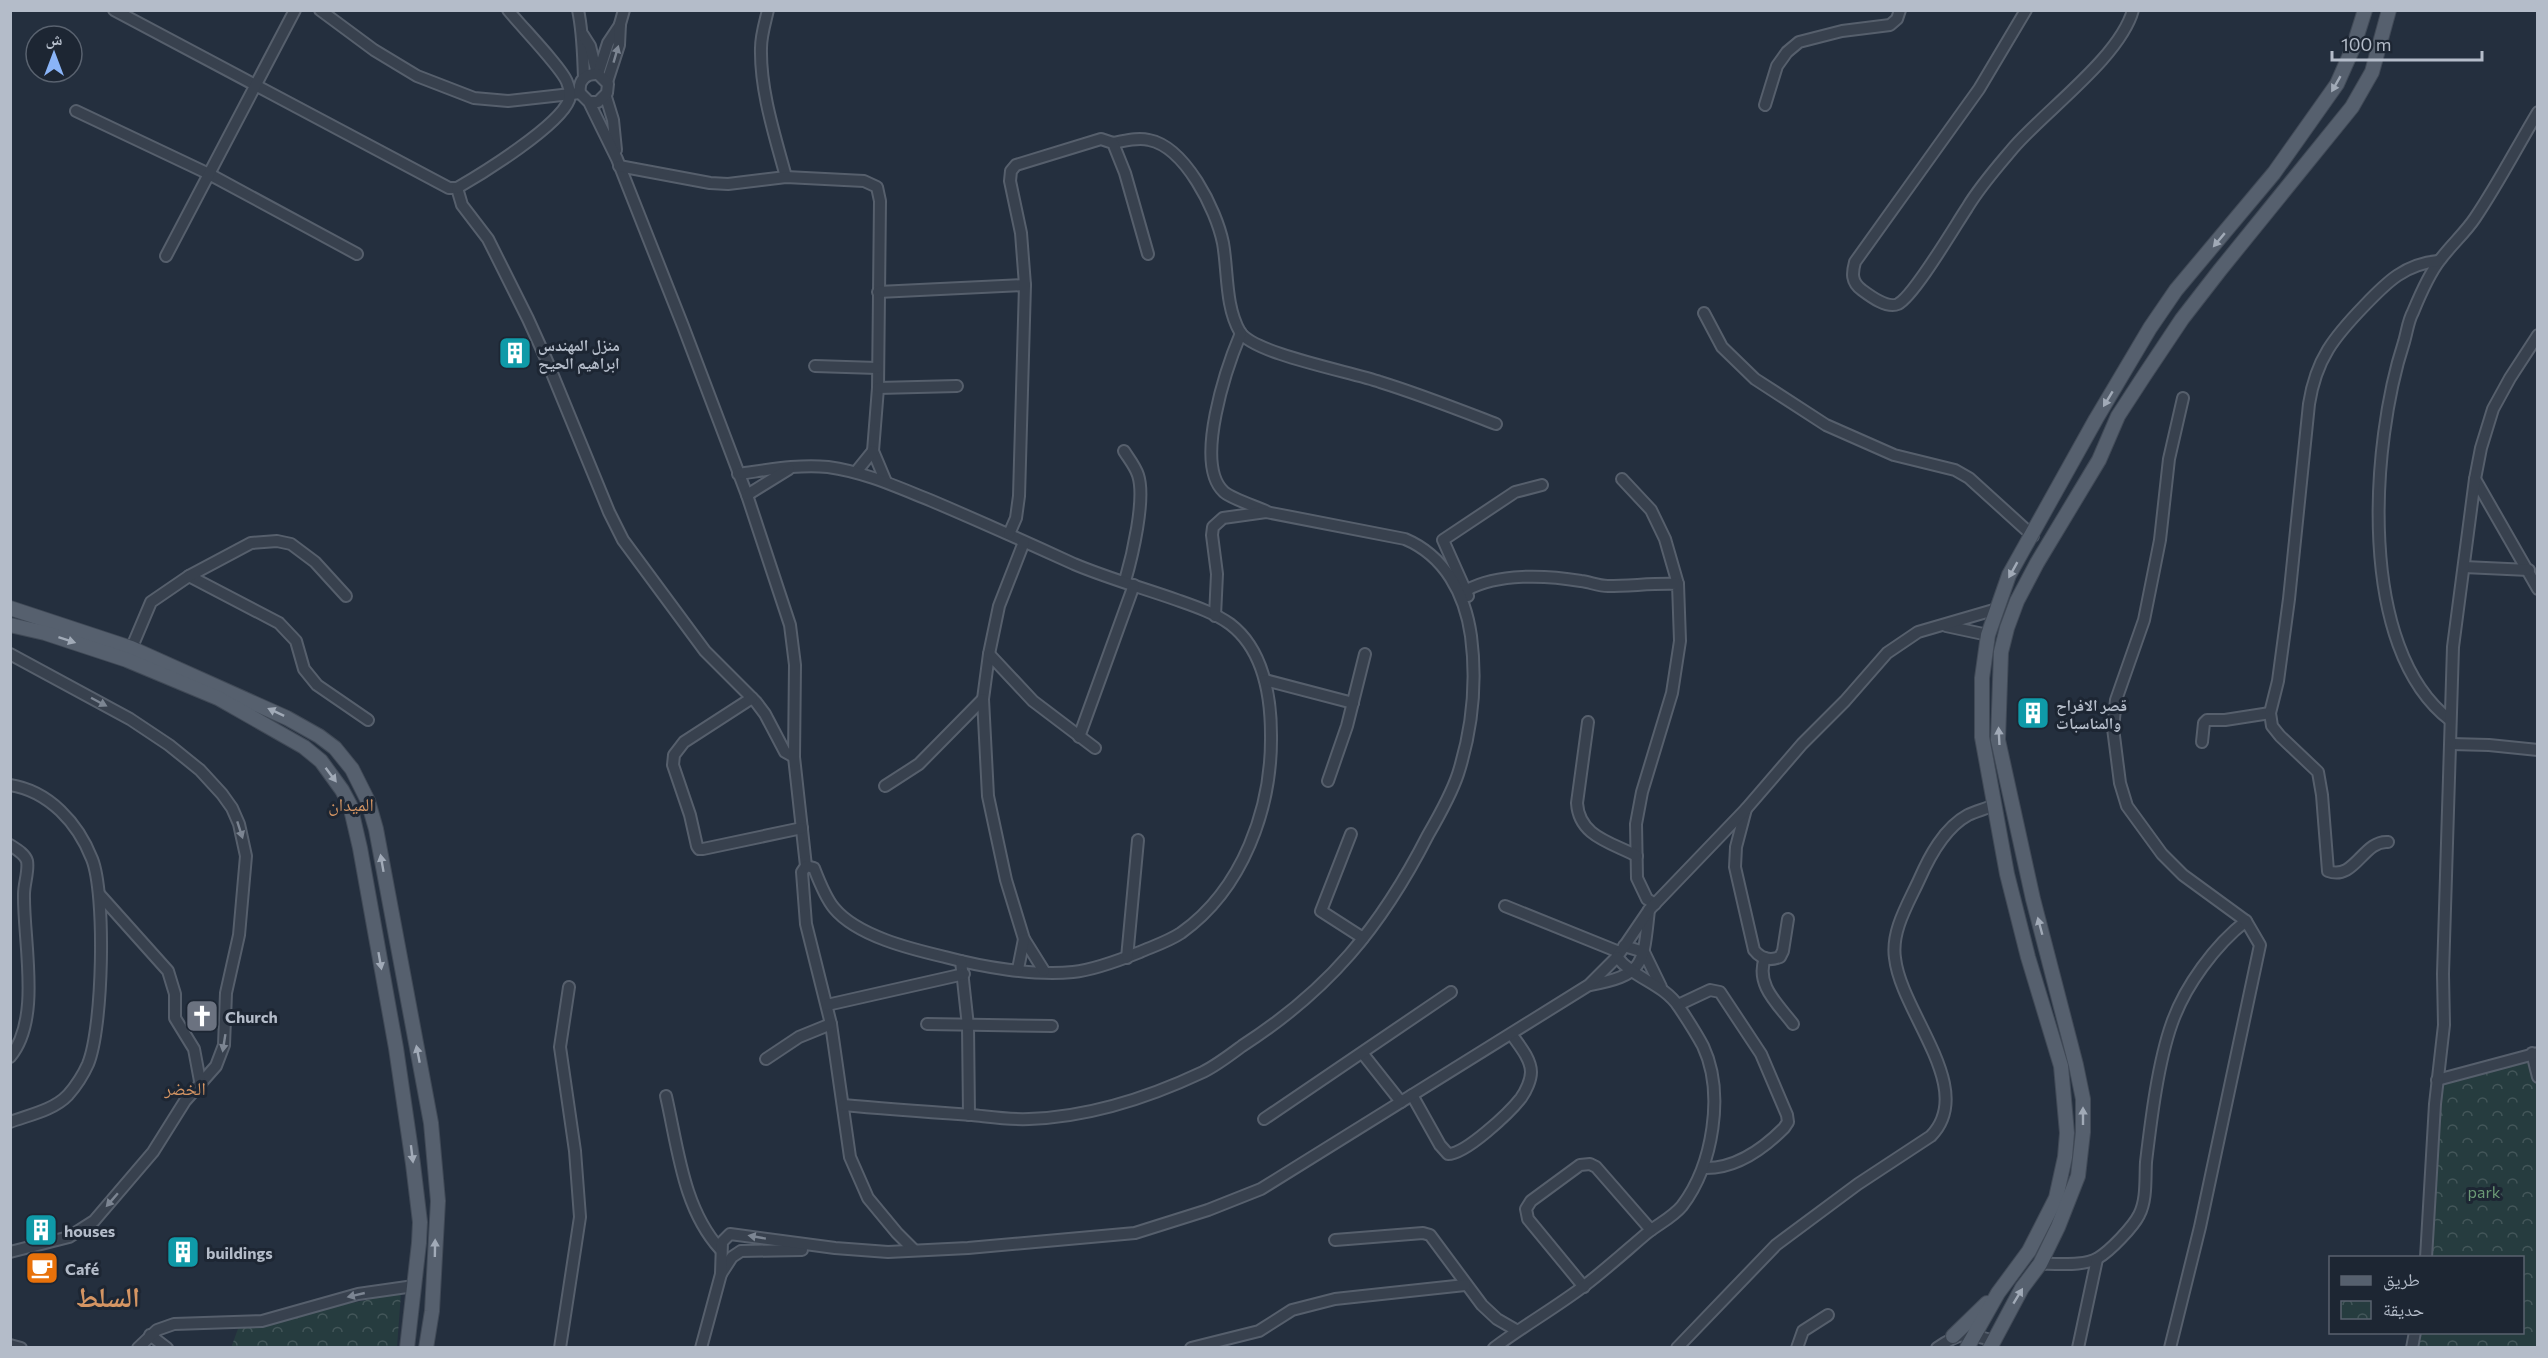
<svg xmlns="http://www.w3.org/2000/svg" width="2548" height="1358" viewBox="0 0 2548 1358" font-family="Commissioner,'Noto Naskh Arabic',sans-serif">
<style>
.park{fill:url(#park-crowns)}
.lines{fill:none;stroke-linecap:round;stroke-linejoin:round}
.minor-casing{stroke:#565f6c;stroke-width:14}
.major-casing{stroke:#414a57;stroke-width:16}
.minor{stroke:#38414e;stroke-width:10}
.major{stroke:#56606e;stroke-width:14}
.oneway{fill:#7c8592}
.oneway2{fill:#a1aab7}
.labels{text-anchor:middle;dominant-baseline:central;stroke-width:6;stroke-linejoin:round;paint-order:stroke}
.poi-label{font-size:16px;font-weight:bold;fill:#b4bcc9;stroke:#1d2633;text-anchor:start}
.park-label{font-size:16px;fill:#6b9a76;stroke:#1d2633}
.neighbourhood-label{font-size:18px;fill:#d59563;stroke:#1d2633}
.town-label{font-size:28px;font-weight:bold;fill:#d59563;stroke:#1d2633}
</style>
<defs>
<pattern id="park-crowns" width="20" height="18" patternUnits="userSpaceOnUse" patternTransform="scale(1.5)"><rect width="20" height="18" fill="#263c3f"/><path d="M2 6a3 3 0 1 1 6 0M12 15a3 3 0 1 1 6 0" fill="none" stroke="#435659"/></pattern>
</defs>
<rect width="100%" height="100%" fill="#242f3e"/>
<g class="park">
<path d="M2532 1053 2538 1077 2537 1347 2412 1348 2415 1333 2522 1332V1258L2426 1257 2437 1080Z"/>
<path d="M401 1293 397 1347 231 1348 239 1326Z"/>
</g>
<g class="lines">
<g class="minor-casing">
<g id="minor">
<path d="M114 10 449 188H457L462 205 488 239 528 319 547 361 609 512 623 540 705 651 756 702 765 714 785 752 794 757"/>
<path d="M320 10 374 50 417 76 474 98 508 101 580 93"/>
<path d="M578 10C583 33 583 55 584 78"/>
<path d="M768 10C765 23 761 35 761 48 760 91 775 136 786 177"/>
<path d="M2026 10 1979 89 1855 262C1852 273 1851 282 1862 290 1870 296 1887 309 1898 304 1914 296 1955 226 1967 208 1980 186 1998 166 2014 147 2046 110 2120 57 2133 10"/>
<path d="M583 35 590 46 597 74"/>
<path d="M598 74 608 43 620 25"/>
<path d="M607 82 619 45 620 24 624 10"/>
<path d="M606 97 613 120 616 150"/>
<path d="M589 102H598L607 93 608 84 598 74C586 73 578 80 580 93L589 102 617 159 683 326 747 495 790 625 795 665 794 757 806 866 802 872 806 924 831 1024 850 1157 868 1198 897 1233 914 1250"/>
<path d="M1765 105 1777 66 1787 52 1799 42 1842 31 1890 25 1897 19 1900 10"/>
<path d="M76 111 209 174 357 254"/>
<path d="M1113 143C1125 141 1137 137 1149 140 1185 147 1216 209 1223 243 1228 271 1225 306 1240 332 1254 354 1352 372 1380 382 1419 394 1457 409 1496 424"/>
<path d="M619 166 710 183 728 184 786 177 864 181 877 187 880 201 878 388 873 451 886 482"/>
<path d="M457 188C483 173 559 126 569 100 571 94 569 87 567 82 562 68 520 25 508 10"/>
<path d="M166 256 295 10"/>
<path d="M878 292 1025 285"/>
<path d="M1704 313 1722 347 1755 379 1826 425 1894 455 1955 470 1969 478 2033 536"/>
<path d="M1241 333C1227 366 1193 464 1224 492 1232 499 1255 506 1266 511"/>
<path d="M815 366 877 368"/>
<path d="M878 388 957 386"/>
<path d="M1124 451C1129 459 1135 466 1138 475 1146 499 1132 557 1125 581"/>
<path d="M856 472 873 451"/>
<path d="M738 474C768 470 798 464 828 467 865 472 897 487 932 501 979 521 1026 542 1074 564 1107 578 1143 588 1177 600 1194 606 1215 613 1230 624 1263 649 1271 696 1271 735 1272 808 1243 889 1181 933 1169 941 1154 946 1140 952 1120 960 1094 970 1073 972 1034 976 982 967 945 957 911 949 857 936 834 908 825 897 819 881 814 868L806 866"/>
<path d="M1622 479 1651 510 1665 539 1678 584"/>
<path d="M2475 479 2538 589"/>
<path d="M747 495 789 469"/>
<path d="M1009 534 1016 518 1019 496 1025 285 1021 233 1010 181 1011 171 1016 165 1101 139 1113 143 1125 173 1148 254"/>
<path d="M1024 542 999 606 989 654 983 699 988 796 1006 880 1024 939 1044 971"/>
<path d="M2464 567 2529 570"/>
<path d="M189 576 279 623 296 641 304 669 317 685 368 720"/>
<path d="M1467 590C1498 573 1546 575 1581 581 1590 582 1598 586 1608 586 1631 586 1654 583 1678 584L1680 641 1672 693 1642 792 1636 824 1637 878 1647 899 1655 904"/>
<path d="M1468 596 1443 540 1515 492 1542 485"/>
<path d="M1946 626 1988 635"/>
<path d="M10 654 130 719 169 745 200 770 222 794 232 808 239 824 246 856 239 935 226 993 224 1045 216 1066 185 1101 153 1152 94 1221 69 1237 10 1252"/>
<path d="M129 654 151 602 189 576 251 543 277 541 291 544 315 562 346 596"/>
<path d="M989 654 1033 701 1095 748"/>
<path d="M1265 680 1353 703"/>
<path d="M752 698 684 742 674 755 673 765 690 815 697 846 699 849H703L802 828"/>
<path d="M2450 720C2356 648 2371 443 2404 342 2407 332 2408 321 2413 312 2420 295 2429 274 2440 260 2451 245 2465 233 2475 218 2498 184 2517 147 2538 112"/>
<path d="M1588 722 1577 803C1579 836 1610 842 1637 856"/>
<path d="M1079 737 1134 585"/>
<path d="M2202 742 2204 723 2207 720H2225L2270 713"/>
<path d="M2451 744 2489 745 2538 750"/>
<path d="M1328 781 1347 726 1365 654"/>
<path d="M10 785C49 791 78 823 92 859 106 894 103 1028 88 1064 84 1073 75 1087 68 1095 54 1110 29 1115 10 1122"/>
<path d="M885 786 919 764 983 699"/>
<path d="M1746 809 1736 847 1735 867 1754 950C1761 959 1770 961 1780 957L1783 951 1788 919"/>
<path d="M1351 834 1321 911 1363 938"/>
<path d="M2388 842C2363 840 2355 881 2328 871L2322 795 2318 772 2280 736 2272 726 2270 713 2278 681 2289 599 2309 404C2316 359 2334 337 2365 305 2387 282 2405 264 2438 261"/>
<path d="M10 845C16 849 25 854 27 861 29 870 24 884 24 894 23 941 42 1019 10 1057"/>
<path d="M100 895 168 971 175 994V1018L194 1049 200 1081"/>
<path d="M1505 906 1619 952"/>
<path d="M1624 946 1644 952 1661 987"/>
<path d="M1127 958 1138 840"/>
<path d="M1765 958C1755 985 1778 1004 1793 1024"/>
<path d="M961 961 968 1026 969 1115"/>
<path d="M1018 969 1024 939"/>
<path d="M1590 985C1646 975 1643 963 1649 910"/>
<path d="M827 1005 964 974"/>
<path d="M1678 1005 1710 990 1720 992 1761 1054 1787 1115 1788 1122 1784 1128C1763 1149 1735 1169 1704 1168"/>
<path d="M927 1024 1052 1026"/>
<path d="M2532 1053 2538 1077"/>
<path d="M1363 1054 1401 1102"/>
<path d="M766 1059 799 1037 831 1024"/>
<path d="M2437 1080 2538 1053"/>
<path d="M1412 1095 1440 1145 1448 1154C1466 1154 1509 1113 1521 1098 1526 1091 1531 1080 1531 1072 1531 1059 1519 1045 1512 1035"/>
<path d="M666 1096C678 1148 683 1208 720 1249"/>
<path d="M843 1105C886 1109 929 1112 972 1115 991 1117 1010 1120 1029 1119 1088 1117 1150 1097 1203 1072 1217 1065 1230 1055 1242 1046 1329 990 1381 927 1428 835 1439 816 1451 795 1458 774 1472 730 1477 682 1471 636 1465 594 1445 556 1405 539L1266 512 1223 518 1213 527 1212 535 1217 574 1215 616"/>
<path d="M1264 1119 1451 992"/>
<path d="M1335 1240 1423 1233 1430 1235 1482 1305 1497 1319 1516 1330"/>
<path d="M2426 1258 2435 1104 2444 1025 2443 974 2453 647 2475 479 2481 448 2493 409 2510 378 2538 335"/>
<path d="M2040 1264C2057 1263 2082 1267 2098 1258 2110 1251 2133 1227 2139 1215 2147 1200 2145 1179 2146 1162 2151 1120 2158 1062 2172 1023 2185 986 2215 945 2246 921"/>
<path d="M721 1274 732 1257 741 1251 802 1250"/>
<path d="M1584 1287 1528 1219 1526 1209 1531 1201 1580 1165 1590 1164 1596 1167 1651 1230"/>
<path d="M150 1335 167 1348"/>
<path d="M10 1345 21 1348"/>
<path d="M138 1348 157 1330 174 1324 262 1321 358 1294 414 1286"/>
<path d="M560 1348 580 1217 575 1151 560 1047 569 987"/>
<path d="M701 1348 721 1274 722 1242 730 1234 835 1248 888 1252 968 1248 1135 1233 1208 1210 1261 1189 1589 985 1617 957 1649 910 1746 809 1802 744 1845 701 1887 653 1918 632 1997 609"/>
<path d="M1191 1348 1259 1331 1292 1310 1335 1299 1465 1285"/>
<path d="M1494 1348C1523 1326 1555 1308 1584 1286 1605 1270 1626 1251 1646 1234 1658 1224 1672 1218 1682 1206 1713 1165 1725 1093 1703 1046 1696 1033 1687 1019 1679 1007 1663 983 1634 979 1617 957"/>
<path d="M1677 1348 1776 1245 1858 1184 1931 1136C1977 1089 1901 1013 1895 958 1891 931 1908 904 1919 880 1929 857 1944 828 1968 815 1976 811 1986 809 1994 805"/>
<path d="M1797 1348 1803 1331 1828 1315"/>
<path d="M1937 1348C1961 1331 1967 1333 1994 1341"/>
<path d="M2078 1348 2097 1259"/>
<path d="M2170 1348 2200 1227 2260 945 2246 921 2183 875 2162 854 2127 806 2120 783 2113 728 2116 700 2144 620 2160 540 2169 459 2183 398"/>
<path d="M2412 1348 2415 1332"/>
</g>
</g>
<g class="major-casing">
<g id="major">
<path d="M10 608 131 648 287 718 319 736 335 748 352 769 368 801 376 829 431 1123 438 1201 432 1311 426 1348"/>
<path d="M10 625 45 633 127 660 218 698 304 747 321 761 342 790 350 805 360 848 396 1048 413 1164 420 1222 419 1243 407 1348"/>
<path d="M1953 1336 1987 1303"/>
<path d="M1967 1348 1998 1293 2029 1251 2056 1198 2065 1157 2067 1133 2061 1066 2028 957 2007 874 1982 737V678L1988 635 2009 575 2096 419 2150 328 2176 290 2274 173 2337 84 2353 48 2365 10"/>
<path d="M1990 1348 2022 1288 2040 1264 2058 1227 2078 1176 2083 1132V1099L2076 1065 2033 899 1998 740 2001 652 2007 628 2017 601 2037 563 2099 460 2118 416 2144 376 2182 319 2220 270 2352 107 2372 72 2389 10"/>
</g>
</g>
<use href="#minor" class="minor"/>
<use href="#major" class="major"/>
</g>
<defs><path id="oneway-solid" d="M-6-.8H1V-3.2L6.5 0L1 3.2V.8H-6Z" transform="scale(1.5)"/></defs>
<g class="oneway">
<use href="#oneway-solid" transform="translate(616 54) rotate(-74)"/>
<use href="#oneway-solid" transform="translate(99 702) rotate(28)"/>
<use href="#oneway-solid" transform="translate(240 830) rotate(72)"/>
<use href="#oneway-solid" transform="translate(224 1043) rotate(99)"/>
<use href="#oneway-solid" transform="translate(112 1200) rotate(131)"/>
<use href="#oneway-solid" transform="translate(757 1237) rotate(-170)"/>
<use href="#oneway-solid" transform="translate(356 1295) rotate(167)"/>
</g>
<g class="oneway2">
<use href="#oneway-solid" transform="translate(2336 84) rotate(120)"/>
<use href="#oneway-solid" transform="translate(2219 240) rotate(130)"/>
<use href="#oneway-solid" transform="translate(2108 399) rotate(121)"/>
<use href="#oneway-solid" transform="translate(2013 570) rotate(119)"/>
<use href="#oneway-solid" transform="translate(67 640) rotate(18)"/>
<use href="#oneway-solid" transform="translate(276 712) rotate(-155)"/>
<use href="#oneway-solid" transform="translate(1999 736) rotate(-93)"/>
<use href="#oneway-solid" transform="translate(331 775) rotate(53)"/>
<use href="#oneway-solid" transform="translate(382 863) rotate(-100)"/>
<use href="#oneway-solid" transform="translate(2040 926) rotate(-105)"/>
<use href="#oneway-solid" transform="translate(380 961) rotate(80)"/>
<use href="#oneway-solid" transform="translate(418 1054) rotate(-101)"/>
<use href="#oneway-solid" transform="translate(2083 1116) rotate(-90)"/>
<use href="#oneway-solid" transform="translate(412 1154) rotate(83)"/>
<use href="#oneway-solid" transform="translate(435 1248) rotate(-89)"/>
<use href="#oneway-solid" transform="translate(2018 1296) rotate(-59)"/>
</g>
<defs>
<g id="building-square" transform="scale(1.725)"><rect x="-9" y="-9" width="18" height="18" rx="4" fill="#0f9aa8" stroke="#1d2633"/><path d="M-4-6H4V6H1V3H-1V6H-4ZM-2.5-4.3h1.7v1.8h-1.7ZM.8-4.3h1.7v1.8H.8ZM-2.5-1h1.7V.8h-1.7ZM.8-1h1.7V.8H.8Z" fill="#fff"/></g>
<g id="church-square" transform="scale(1.725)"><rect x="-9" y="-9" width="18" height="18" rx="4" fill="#6b7280" stroke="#1d2633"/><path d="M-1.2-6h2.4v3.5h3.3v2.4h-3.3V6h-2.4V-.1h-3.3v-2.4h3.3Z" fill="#fff"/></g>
<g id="cafe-square" transform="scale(1.725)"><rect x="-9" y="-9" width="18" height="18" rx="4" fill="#e8710a" stroke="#1d2633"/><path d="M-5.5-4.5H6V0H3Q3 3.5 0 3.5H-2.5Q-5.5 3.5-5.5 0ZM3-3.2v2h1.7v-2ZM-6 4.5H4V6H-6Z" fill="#fff"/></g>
</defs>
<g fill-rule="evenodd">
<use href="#building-square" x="515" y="353"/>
<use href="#building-square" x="2033" y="713"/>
<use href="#church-square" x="202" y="1016"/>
<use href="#building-square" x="41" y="1230"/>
<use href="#building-square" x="183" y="1252"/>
<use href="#cafe-square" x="42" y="1268"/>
</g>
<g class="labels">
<g class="poi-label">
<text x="538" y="344">منزل المهندس<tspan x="538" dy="18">ابراهيم الحيح</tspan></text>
<text x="2056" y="704">قصر الافراح<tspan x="2056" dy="18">والمناسبات</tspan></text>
<text x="225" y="1016">Church</text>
<text x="64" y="1230">houses</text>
<text x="206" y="1252">buildings</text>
<text x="65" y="1268">Café</text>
</g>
<g class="park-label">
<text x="2484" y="1191">park</text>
</g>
<g class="neighbourhood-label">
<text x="351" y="804">الميدان</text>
<text x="185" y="1088">الخضر</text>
</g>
<g class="town-label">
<text x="108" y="1296">السلط</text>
</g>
</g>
<rect width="2548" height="1358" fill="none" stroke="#b4bcc9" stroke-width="24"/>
<rect x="2329" y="1256" width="195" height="78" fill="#1d2633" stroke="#59626f" stroke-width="1.5"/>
<rect x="2341" y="1276" width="30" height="9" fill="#56606e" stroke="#59626f" stroke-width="1.5"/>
<text x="2383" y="1286" font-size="18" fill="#b4bcc9">طريق</text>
<rect x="2341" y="1301" width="30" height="18" fill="url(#park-crowns)" stroke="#59626f" stroke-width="1.5"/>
<text x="2383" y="1316" font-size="18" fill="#b4bcc9">حديقة</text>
<g transform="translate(54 54)"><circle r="28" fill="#1d2633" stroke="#59626f" stroke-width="1.5"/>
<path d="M0-4.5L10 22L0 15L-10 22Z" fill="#8ab4f8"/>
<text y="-9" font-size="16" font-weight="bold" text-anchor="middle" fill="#b4bcc9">ش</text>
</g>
<path d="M2332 51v9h150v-9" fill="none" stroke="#b4bcc9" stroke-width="3"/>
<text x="2341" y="51" font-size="18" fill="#b4bcc9" stroke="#1d2633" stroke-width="4.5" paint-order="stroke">100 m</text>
</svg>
